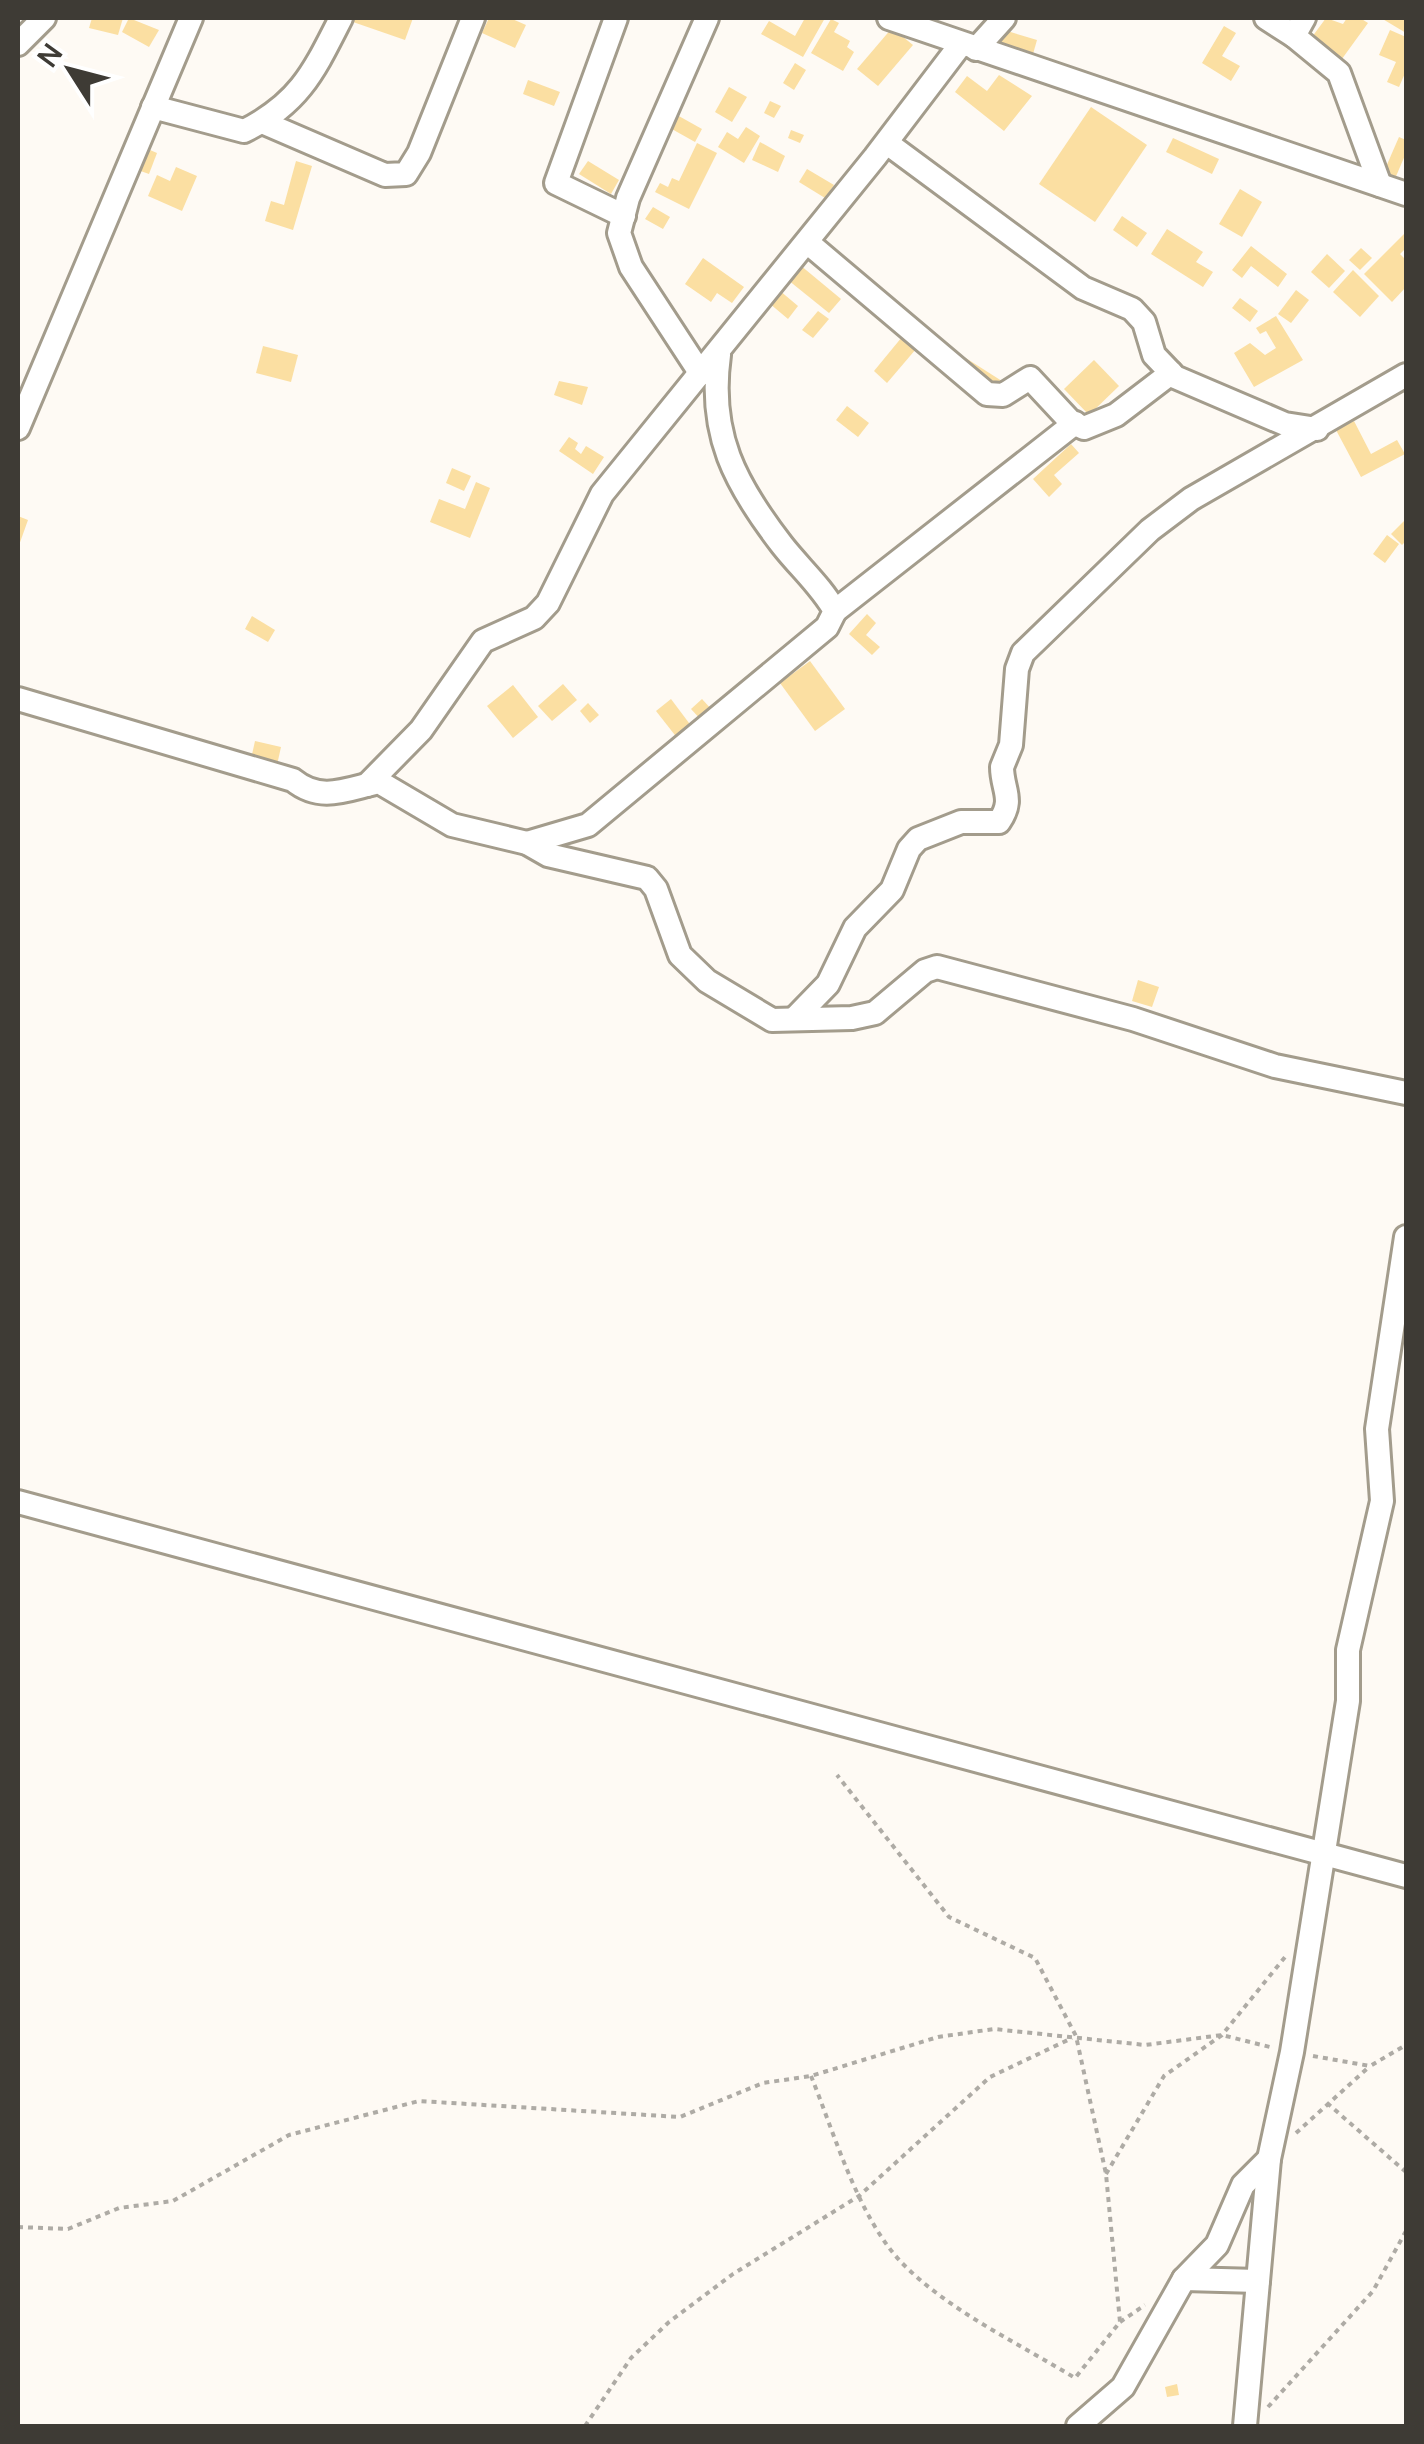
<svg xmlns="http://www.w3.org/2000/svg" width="1424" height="2444" viewBox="0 0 1424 2444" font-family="Manrope,sans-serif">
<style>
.building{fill:#fbdfa2}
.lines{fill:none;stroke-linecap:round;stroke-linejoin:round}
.minor-casing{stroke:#a39c8c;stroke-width:28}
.path{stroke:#aeaba5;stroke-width:4;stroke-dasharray:5 5;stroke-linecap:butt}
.minor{stroke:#fff;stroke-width:22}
</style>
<rect width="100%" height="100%" fill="#fefaf4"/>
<g class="building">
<path d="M92 18H123L118 35 89 28Z"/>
<path d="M129 18 159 30 149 47 122 32Z"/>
<path d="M354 18H413L405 40 353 22Z"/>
<path d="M489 18H510L526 25 515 48 482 33Z"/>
<path d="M805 18H825L803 57 761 34 769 21 795 36Z"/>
<path d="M1326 18 1343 24 1347 18H1360L1368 23 1339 63 1309 41Z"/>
<path d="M1381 18H1406V33Z"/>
<path d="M831 19 839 23 834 32 850 41 847 47 854 52 843 71 811 53Z"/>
<path d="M1224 26 1236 33 1222 56 1240 66 1231 81 1202 63Z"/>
<path d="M892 28 913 45 878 86 857 69Z"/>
<path d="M1004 30 1037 40 1033 54 999 44Z"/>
<path d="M1390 30 1406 37V71L1399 87 1387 82 1396 62 1379 55Z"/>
<path d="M795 63 806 70 794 90 783 83Z"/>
<path d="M999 75 1032 96 1004 131 955 92 967 76 987 91Z"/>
<path d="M528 80 560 92 554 106 523 94Z"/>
<path d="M729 87 747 97 732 122 715 112Z"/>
<path d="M770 101 781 106 774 118 764 113Z"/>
<path d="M1091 107 1147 145 1095 222 1039 184Z"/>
<path d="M677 115 702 129 695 142 670 128Z"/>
<path d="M746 127 760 136 744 163 718 147 727 132 738 139Z"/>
<path d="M791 130 804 135 800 143 788 138Z"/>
<path d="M1399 137 1406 140V153L1394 181 1382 176Z"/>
<path d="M1173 138 1219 159 1212 174 1166 152Z"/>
<path d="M760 142 785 156 778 172 752 160Z"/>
<path d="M697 143 717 153 689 209 655 192 660 183 668 187 672 178 679 181Z"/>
<path d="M143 147 157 153 149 174 135 169Z"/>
<path d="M296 161 312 166 293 230 265 221 271 201 284 205Z"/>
<path d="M588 161 619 180 611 194 579 174Z"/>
<path d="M176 167 197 176 182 211 148 196 157 175 170 181Z"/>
<path d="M807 169 834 185 825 198 799 182Z"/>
<path d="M1240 189 1262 202 1242 237 1219 224Z"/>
<path d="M653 207 670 217 663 229 645 219Z"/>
<path d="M1122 216 1147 233 1137 247 1113 230Z"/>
<path d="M1167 229 1203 252 1196 262 1213 272 1203 287 1151 254Z"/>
<path d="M1406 232V248L1400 254 1406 260V287L1392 302 1364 274Z"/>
<path d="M1251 246 1287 274 1278 287 1251 266 1242 278 1232 270Z"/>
<path d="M1361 248 1372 258 1360 270 1349 260Z"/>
<path d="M1327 254 1345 271 1329 288 1311 272Z"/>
<path d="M703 258 744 287 732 303 717 293 711 302 685 284Z"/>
<path d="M800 265 841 299 829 313 788 280Z"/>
<path d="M1353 270 1379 296 1360 317 1333 292Z"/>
<path d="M779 290 798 306 788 319 769 303Z"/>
<path d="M1296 290 1309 300 1291 323 1278 314Z"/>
<path d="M1240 298 1258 311 1250 322 1232 308Z"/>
<path d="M818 311 829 319 813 338 802 330Z"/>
<path d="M1276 316 1303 360 1254 387 1234 353 1250 343 1265 355 1276 348 1266 331 1260 334 1256 328Z"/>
<path d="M902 337 916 349 887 383 874 371Z"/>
<path d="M263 346 298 355 291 382 256 373Z"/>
<path d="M961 355 1005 383 999 392 956 364Z"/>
<path d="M1094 360 1119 386 1089 415 1064 389Z"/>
<path d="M559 381 588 387 582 405 554 395Z"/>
<path d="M847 406 869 423 858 437 836 420Z"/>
<path d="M1354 421 1371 454 1397 440 1405 454 1361 477 1336 430Z"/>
<path d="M569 437 578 443 575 449 581 454 586 446 604 457 593 474 559 451Z"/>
<path d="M1071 444 1079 453 1054 475 1062 484 1049 497 1033 479Z"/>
<path d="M452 468 471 476 464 491 446 483Z"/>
<path d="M476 482 490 488 470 538 430 522 439 499 465 509Z"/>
<path d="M18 516 28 520 18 548Z"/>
<path d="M1406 519V541L1402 545 1391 534Z"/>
<path d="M1387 535 1399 544 1385 563 1373 554Z"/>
<path d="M867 614 876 623 866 635 880 647 872 655 849 634Z"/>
<path d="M252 616 275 630 268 642 245 629Z"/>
<path d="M810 661 845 709 815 731 780 683Z"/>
<path d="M563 684 577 700 552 721 538 706Z"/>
<path d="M513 685 538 717 513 738 487 706Z"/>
<path d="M671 699 692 727 678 739 656 711Z"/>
<path d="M702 699 713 711 702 721 691 709Z"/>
<path d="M588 703 599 715 590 723 580 711Z"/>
<path d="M255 741 281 747 277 765 251 759Z"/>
<path d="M1138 980 1159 987 1152 1007 1132 1001Z"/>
<path d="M1177 2384 1179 2395 1167 2397 1165 2387Z"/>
</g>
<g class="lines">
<g class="minor-casing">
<g id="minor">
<path d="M616 18 556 183 624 216"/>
<path d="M889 18 1406 194"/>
<path d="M1266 18 1294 36 1304 18"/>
<path d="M1294 36 1339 73 1380 185"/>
<path d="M18 44 44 18"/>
<path d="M976 49 1004 18"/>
<path d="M153 107 244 131C300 103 314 71 341 18"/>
<path d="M262 122 385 175 406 174 419 153 473 18"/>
<path d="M887 143 1083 288 1132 309 1144 322 1154 355 1175 377 1285 424 1317 429"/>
<path d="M807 242 987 394 1003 395 1030 378 1071 422 1084 428 1116 415 1171 373"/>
<path d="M701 374 631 267 619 233 628 198 707 18"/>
<path d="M18 428 191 18"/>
<path d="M835 611 1075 423"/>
<path d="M18 699 293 780C321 803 347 789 379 782L452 825 527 843 548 855 647 878 656 889 680 955 707 981 772 1020 852 1018 875 1013 925 971 937 967 1133 1019 1275 1066 1406 1093"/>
<path d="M367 785 421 730 483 641 534 618 548 603 602 494 875 157 961 44"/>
<path d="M527 843 588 825 827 627 835 611C821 586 800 568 782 545 735 484 708 434 719 355"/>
<path d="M795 1018 828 984 855 928 892 890 909 849 918 839 961 822H999C1015 799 1002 790 1002 767L1011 745 1017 669 1023 653 1150 530 1191 499 1406 375"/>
<path d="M18 1502 1406 1876"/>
<path d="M1184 2279 1258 2281"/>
<path d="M1078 2426 1123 2387 1184 2279 1217 2245 1243 2185 1269 2159"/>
<path d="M1245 2426 1269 2159 1292 2052 1348 1701V1650L1382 1501 1377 1429 1406 1237"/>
</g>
</g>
<g class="path">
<path d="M1313 2056 1370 2066 1406 2045"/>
<path d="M811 2076C835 2135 858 2217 902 2263 949 2311 1018 2343 1075 2378L1120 2322 1106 2174 1076 2036 1035 1958 949 1917 837 1775"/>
<path d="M1327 2103 1406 2172"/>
<path d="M1296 2133 1370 2066"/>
<path d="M1106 2174 1164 2076 1222 2035 1285 1957"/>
<path d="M18 2227 68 2229 119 2208 173 2201 289 2135 419 2101 680 2117 763 2083 811 2076 938 2037 994 2029 1145 2045 1222 2035 1274 2048"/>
<path d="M1120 2322 1145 2305"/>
<path d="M1268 2407 1373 2291 1406 2231"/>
<path d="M585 2426 631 2358 669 2322 733 2274 859 2196 990 2077 1072 2038"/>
</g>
<use href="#minor" class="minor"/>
</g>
<rect width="1424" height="2444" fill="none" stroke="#3e3b35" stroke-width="40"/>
<g transform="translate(70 70) rotate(306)" stroke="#ffffff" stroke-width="8" paint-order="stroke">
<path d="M0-8L18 38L0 25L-18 38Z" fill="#3e3b35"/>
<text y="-15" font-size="28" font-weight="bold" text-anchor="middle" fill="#3e3b35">N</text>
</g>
</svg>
